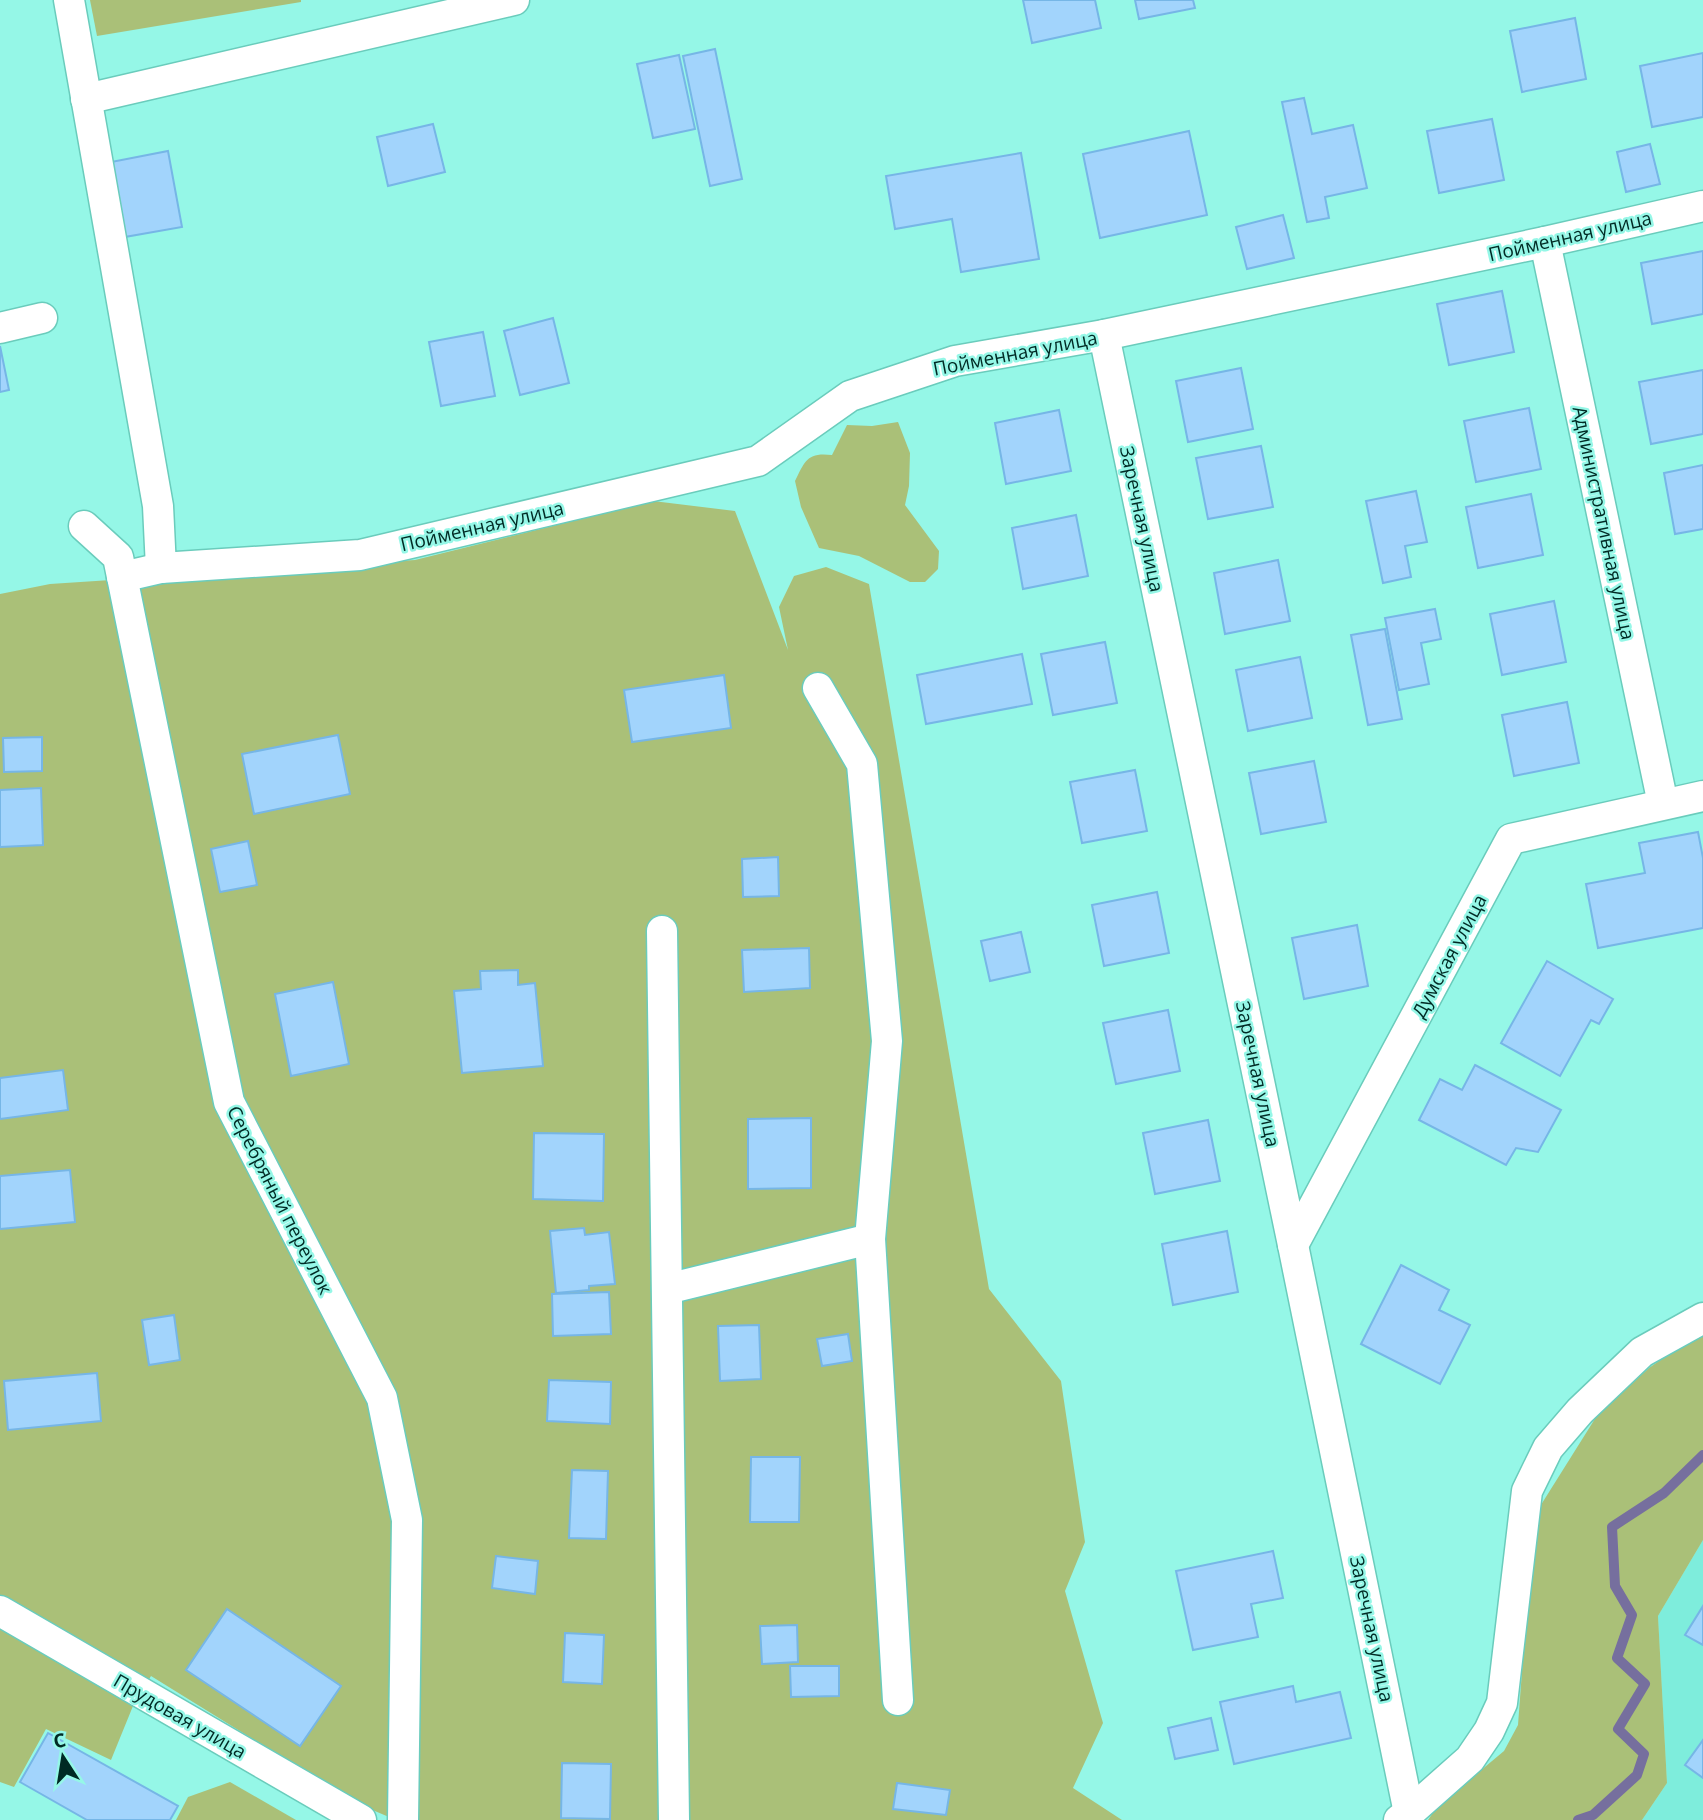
<svg xmlns="http://www.w3.org/2000/svg" width="1703" height="1820" viewBox="0 0 1703 1820" font-family="'Open Sans',sans-serif">
<style>
.built{fill:#7eeddc}
.green{fill:#aac078}
.lines{fill:none;stroke-linecap:round;stroke-linejoin:round}
.stream{stroke:#766f9e;stroke-width:10}
.building{fill:#a2d4fc;stroke:#76b6e6;stroke-width:2}
.street-casing{stroke:#6accbc;stroke-width:33}
.street{stroke:#fff;stroke-width:30}
.labels{text-anchor:middle;dominant-baseline:central;stroke-width:5;stroke-linejoin:round;paint-order:stroke}
.street-label{font-size:19px;fill:#002a24;stroke:#95f7e7}
</style>
<rect width="100%" height="100%" fill="#95f7e7"/>
<path class="built" d="M1703 1540V1820H1642L1667 1783 1658 1616Z"/>
<g class="green">
<path d="M90 0H301V2L97 36Z"/>
<path d="M898 422 910 453 909 486 905 505 939 551 938 569 925 582H910L859 556 819 548 801 507 795 481C805 461 807 452 832 455L847 425 872 426Z"/>
<path d="M653 501 735 511 788 650 779 607 794 576 826 567 869 584 989 1289 1061 1381 1085 1542 1065 1591 1103 1723 1073 1788 1122 1820H396L356 1803 151 1676 133 1706 111 1760 46 1729 14 1787 0 1782V594L50 584 415 560Z"/>
<path d="M1703 1334V1540L1658 1616 1667 1783 1642 1820H1428L1437 1807 1504 1751 1518 1725 1525 1631 1539 1508 1598 1414 1649 1368 1690 1339Z"/>
<path d="M230 1782 296 1820H176L188 1797Z"/>
</g>
<g class="lines">
<path class="stream" d="M1578 1820 1593 1815 1637 1775 1644 1754 1618 1729 1645 1684 1617 1658 1632 1615 1615 1586 1612 1527 1664 1493 1703 1455"/>
</g>
<g class="building">
<path d="M1023 0H1095L1101 28 1032 43Z"/>
<path d="M1135 0H1193L1195 8 1139 19Z"/>
<path d="M1575 18 1586 79 1522 92 1510 31Z"/>
<path d="M715 49 742 179 710 186 683 56Z"/>
<path d="M1703 53V117L1652 127 1640 66Z"/>
<path d="M679 55 695 129 653 138 637 64Z"/>
<path d="M1304 98 1312 134 1353 125 1367 188 1325 197 1329 218 1307 222 1282 102Z"/>
<path d="M1492 119 1504 180 1439 193 1427 131Z"/>
<path d="M433 124 445 172 388 186 377 137Z"/>
<path d="M1189 131 1207 215 1100 238 1083 154Z"/>
<path d="M1650 144 1660 184 1626 192 1617 152Z"/>
<path d="M168 151 182 227 119 238 106 163Z"/>
<path d="M1021 153 1039 259 961 272 952 219 895 229 886 176Z"/>
<path d="M1283 215 1294 258 1247 269 1236 227Z"/>
<path d="M1703 251V314L1652 324 1641 263Z"/>
<path d="M1502 291 1514 352 1449 365 1437 304Z"/>
<path d="M553 318 569 383 520 395 504 331Z"/>
<path d="M483 332 495 396 441 406 429 342Z"/>
<path d="M0 346 9 390 0 392Z"/>
<path d="M1241 368 1253 429 1188 442 1176 381Z"/>
<path d="M1703 370V434L1651 444 1639 382Z"/>
<path d="M1529 408 1541 469 1476 482 1464 421Z"/>
<path d="M1059 410 1071 471 1006 484 995 423Z"/>
<path d="M1261 446 1273 507 1208 519 1196 458Z"/>
<path d="M1703 465V529L1675 534 1664 473Z"/>
<path d="M1416 491 1427 542 1405 546 1411 577 1383 583 1366 501Z"/>
<path d="M1531 494 1543 555 1478 568 1466 507Z"/>
<path d="M1076 515 1088 576 1023 589 1012 528Z"/>
<path d="M1278 560 1290 621 1225 634 1214 573Z"/>
<path d="M1554 601 1566 662 1502 675 1490 614Z"/>
<path d="M1435 609 1441 639 1421 643 1429 684 1399 690 1385 618Z"/>
<path d="M1385 629 1402 719 1368 725 1351 635Z"/>
<path d="M1105 642 1117 703 1053 715 1041 654Z"/>
<path d="M1022 654 1032 704 926 724 917 675Z"/>
<path d="M1300 657 1312 718 1248 731 1236 670Z"/>
<path d="M724 675 731 728 632 742 624 690Z"/>
<path d="M1567 702 1579 763 1514 776 1502 715Z"/>
<path d="M338 735 350 794 254 814 242 754Z"/>
<path d="M42 737V771L4 772 3 738Z"/>
<path d="M1314 761 1326 822 1261 834 1249 773Z"/>
<path d="M1135 770 1147 831 1082 843 1070 782Z"/>
<path d="M41 788 43 845 0 847V790Z"/>
<path d="M1698 832 1703 858V928L1598 948 1586 884 1645 873 1639 843Z"/>
<path d="M248 841 257 885 220 892 211 849Z"/>
<path d="M778 857 779 896 743 897 742 859Z"/>
<path d="M1157 892 1169 953 1104 966 1092 905Z"/>
<path d="M1357 925 1368 986 1304 999 1292 938Z"/>
<path d="M1021 932 1030 972 990 981 981 941Z"/>
<path d="M809 948 810 988 744 992 742 950Z"/>
<path d="M1547 961 1613 999 1599 1024 1591 1020 1560 1076 1501 1043Z"/>
<path d="M518 970V985L535 983 543 1066 462 1073 454 991 481 989 480 971Z"/>
<path d="M333 982 349 1064 291 1076 275 994Z"/>
<path d="M1168 1010 1180 1071 1116 1084 1103 1023Z"/>
<path d="M1475 1065 1561 1110 1538 1152 1516 1148 1506 1165 1419 1120 1440 1079 1462 1090Z"/>
<path d="M63 1070 68 1110 0 1119V1078Z"/>
<path d="M811 1118V1188L748 1189V1119Z"/>
<path d="M1208 1120 1220 1181 1155 1194 1143 1133Z"/>
<path d="M534 1133 604 1134 603 1201 533 1199Z"/>
<path d="M70 1170 75 1222 0 1229V1176Z"/>
<path d="M584 1228 585 1235 609 1232 615 1284 589 1286V1290L556 1293 550 1231Z"/>
<path d="M1227 1231 1238 1292 1173 1305 1162 1244Z"/>
<path d="M1401 1265 1449 1290 1439 1310 1470 1325 1440 1384 1361 1344Z"/>
<path d="M609 1292 611 1334 553 1336 552 1294Z"/>
<path d="M174 1315 180 1360 149 1365 142 1320Z"/>
<path d="M759 1325 761 1379 720 1381 718 1326Z"/>
<path d="M848 1334 852 1361 822 1366 817 1339Z"/>
<path d="M97 1373 101 1421 8 1430 4 1381Z"/>
<path d="M549 1380 611 1382 610 1424 547 1421Z"/>
<path d="M751 1457H800L799 1522H750Z"/>
<path d="M572 1470 608 1471 606 1539 569 1538Z"/>
<path d="M1273 1551 1283 1598 1251 1604 1258 1637 1193 1650 1176 1571Z"/>
<path d="M496 1556 538 1561 535 1594 492 1588Z"/>
<path d="M1703 1606V1645L1685 1635Z"/>
<path d="M227 1609 341 1686 300 1746 186 1670Z"/>
<path d="M797 1625 798 1662 762 1664 760 1626Z"/>
<path d="M565 1633 604 1635 602 1684 563 1682Z"/>
<path d="M790 1666H839V1696L791 1697Z"/>
<path d="M1293 1686 1296 1702 1340 1692 1351 1738 1234 1764 1220 1702Z"/>
<path d="M1211 1718 1218 1750 1175 1759 1168 1728Z"/>
<path d="M48 1733 178 1806 170 1820H87L20 1782Z"/>
<path d="M1703 1740V1778L1685 1765Z"/>
<path d="M562 1763 611 1764 610 1819 561 1818Z"/>
<path d="M897 1783 950 1790 946 1815 893 1809Z"/>
</g>
<g class="lines">
<g class="street-casing">
<g id="street">
<path d="M69 0 158 506 161 568"/>
<path d="M86 99 514 0"/>
<path d="M1545 242 1663 804"/>
<path d="M0 328 42 318"/>
<path d="M1104 335 1293 1245 1409 1813"/>
<path d="M84 526 118 557 229 1102 382 1398 407 1520 403 1820"/>
<path d="M122 577 161 568 360 555 758 461 850 396 955 361 1104 335 1545 242 1703 206"/>
<path d="M818 688 862 764 887 1041 870 1239 898 1700"/>
<path d="M662 931 674 1820"/>
<path d="M1293 1245 1511 839 1703 796"/>
<path d="M667 1289 870 1239"/>
<path d="M0 1611 361 1820"/>
<path d="M1399 1820 1409 1813 1470 1759 1489 1731 1502 1703 1527 1491 1548 1448 1580 1411 1642 1352 1703 1318"/>
</g>
</g>
<use href="#street" class="street"/>
</g>
<g class="labels">
<g class="street-label">
<text transform="translate(1570 236) rotate(-13)">Пойменная улица</text>
<text transform="translate(1015 353) rotate(-11)">Пойменная улица</text>
<text transform="translate(1142 519) rotate(78)">Заречная улица</text>
<text transform="translate(1604 523) rotate(78)">Административная улица</text>
<text transform="translate(482 526) rotate(-13)">Пойменная улица</text>
<text transform="translate(1449 956) rotate(-62)">Думская улица</text>
<text transform="translate(1258 1074) rotate(78)">Заречная улица</text>
<text transform="translate(280 1200) rotate(63)">Серебряный переулок</text>
<text transform="translate(1372 1629) rotate(78)">Заречная улица</text>
<text transform="translate(180 1716) rotate(30)">Прудовая улица</text>
</g>
</g>
<g transform="translate(63 1757) rotate(348)" stroke="#95f7e7" stroke-width="5" paint-order="stroke">
<path d="M0-5L12 26L0 18L-12 26Z" fill="#002a24"/>
<text y="-10" font-size="19" font-weight="bold" text-anchor="middle" fill="#002a24">С</text>
</g>
</svg>
